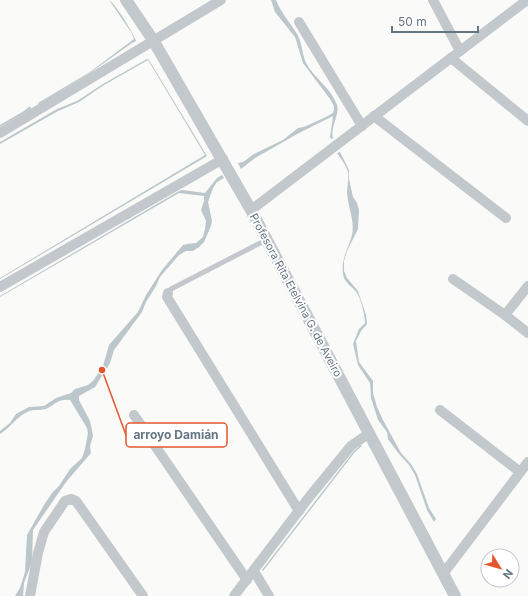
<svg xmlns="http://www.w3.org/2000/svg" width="528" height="596" viewBox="0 0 528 596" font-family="Inter,sans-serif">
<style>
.water{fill:#bbc7cb}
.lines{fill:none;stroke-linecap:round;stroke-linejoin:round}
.service{stroke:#c3c8cc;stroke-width:5}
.minor{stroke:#c3c8cc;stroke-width:10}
.tertiary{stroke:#c3c8cc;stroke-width:12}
.labels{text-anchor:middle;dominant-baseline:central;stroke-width:4;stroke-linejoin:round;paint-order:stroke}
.street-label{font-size:11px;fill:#657683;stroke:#fff}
.leader{fill:none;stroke:#e4572e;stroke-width:1.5}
.callout-dot{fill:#e4572e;stroke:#fff;stroke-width:1.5}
.callout{fill:#fff;stroke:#e4572e;stroke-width:1.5}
.callout-label{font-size:12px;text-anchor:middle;font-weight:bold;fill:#657683}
</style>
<rect width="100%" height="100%" fill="#fafaf8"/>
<g class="water">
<path d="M109 0C116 5 133 32 136 41L132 43 90 73 39 104 38 103 90 72 134 39 131 32Z"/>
<path d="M271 0H276C281 13 290 22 297 34 302 42 302 54 306 63 315 79 331 88 337 105 340 114 330 128 333 138L331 139 330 137 333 116 299 133 255 158 241 169 238 163 243 162 254 154 283 140 298 128 304 127 326 117 333 113 334 110V106L330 99 303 63 295 37 275 12Z"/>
<path d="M147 59 149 60 207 156 0 279V278L205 155 148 60 104 85 79 102 58 111 0 144V142L57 109 77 101 103 84Z"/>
<path d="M30 106 31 109 0 127V125L24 111Z"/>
<path d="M340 152 349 170V179L353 197 357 203 359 210 358 229 347 251 344 261V271L347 278 358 291 366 315 367 324 361 331 356 341 359 362 373 381V393L377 407 383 420 401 453 411 464 417 474 429 508 436 519 434 522 427 510 415 475 409 465 399 454 388 439 387 432 378 420 371 398 370 383 358 365 353 344 359 329 365 323C365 316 361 299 357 293 352 286 344 283 343 274 341 258 348 250 352 235 355 221 348 207 347 193 347 187 349 178 348 172 346 165 341 159 337 153Z"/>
<path d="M222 175 224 178 217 182 213 188 208 202 212 221 211 226 204 242 199 247 193 251H186L179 255 160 277 156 286 146 302 142 312 114 350 110 363 95 387 79 396V400L90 421 92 430 93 436 90 446 91 453 66 482 33 530 32 562 24 583 23 596H15L20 588 25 572 27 535 44 505 52 493 59 486 70 469 82 458 85 449 88 433 87 428 70 400C58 399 57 403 48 408 42 411 35 409 29 411 17 416 11 427 0 434V431L10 423 16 414 29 407 44 406 56 398 71 393 75 389 88 385 93 381 103 366 109 345 138 312 146 295 162 270 183 245 187 244 196 243 203 237 205 229 206 221 201 210 204 201V196L179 193 0 297V296L179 191 182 190 205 193 217 178Z"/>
<path d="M361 445 362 446 355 452 263 571 262 570 354 451Z"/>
</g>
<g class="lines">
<path class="service" d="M168 293 171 289 266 240"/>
<g class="minor">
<path d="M433 0 460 51"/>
<path d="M299 22 362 126"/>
<path d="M451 58 528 121"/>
<path d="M374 116 506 218"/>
<path d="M0 133 221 0"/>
<path d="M251 210 527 0"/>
<path d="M453 279 505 315 528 333"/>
<path d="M0 287 223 159"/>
<path d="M168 293 167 297 299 511"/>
<path d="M505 315 528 286"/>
<path d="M440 410 520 472"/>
<path d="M134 415 247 580"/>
<path d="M254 571 269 596"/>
<path d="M443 574 528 462"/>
<path d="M30 596 38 553 44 532 65 501 71 499 76 501 143 596"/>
<path d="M234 596 310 496 351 446 368 434"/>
</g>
<path class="tertiary" d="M126 0 153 40 251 210 455 596"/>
</g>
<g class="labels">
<g class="street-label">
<text transform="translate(296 295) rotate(62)">Profesora Rita Etelvina G. de Aveiro</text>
</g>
</g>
<path class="leader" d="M102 370L126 435"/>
<circle class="callout-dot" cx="102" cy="370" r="4"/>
<rect class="callout" x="126" y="423" width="101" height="24" rx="4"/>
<g class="callout-label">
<text x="176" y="439">arroyo Damián</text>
</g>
<g transform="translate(500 568) rotate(127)"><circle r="19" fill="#ffffff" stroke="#c1c8cd"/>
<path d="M0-3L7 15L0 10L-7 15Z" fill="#e4572e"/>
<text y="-6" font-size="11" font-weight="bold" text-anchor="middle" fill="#657683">N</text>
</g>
<path d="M392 26v6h86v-6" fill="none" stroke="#657683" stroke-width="2"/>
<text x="398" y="26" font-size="12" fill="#657683" stroke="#ffffff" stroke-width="3" paint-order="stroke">50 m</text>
</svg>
